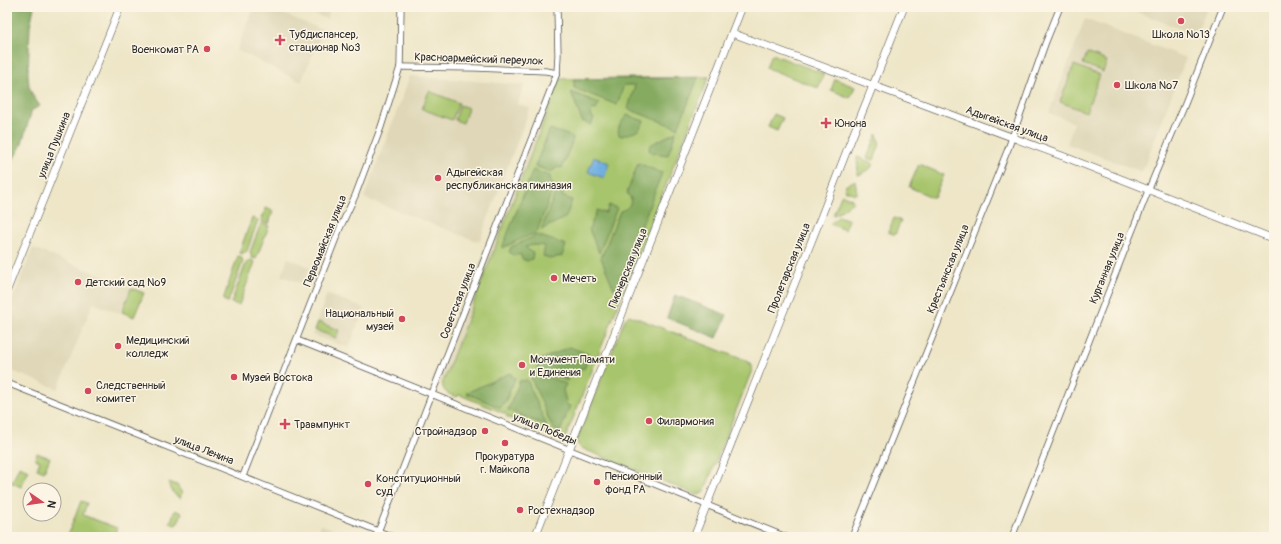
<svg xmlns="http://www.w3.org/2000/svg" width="1281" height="544" viewBox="0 0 1281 544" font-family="Pangolin,sans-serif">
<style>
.built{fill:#dfd7b7}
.green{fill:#a7c56c;stroke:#69784c}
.forest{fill:#85aa60;stroke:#586a46}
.water{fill:#6fafe2;stroke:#4d6d86}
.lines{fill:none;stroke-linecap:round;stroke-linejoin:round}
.minor-casing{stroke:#484742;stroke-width:7}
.major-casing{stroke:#484742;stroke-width:8}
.minor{stroke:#fff;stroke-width:5.5}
.major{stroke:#fff;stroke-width:7}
.poi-dot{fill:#d1495b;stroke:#fcf5e5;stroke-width:1.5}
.labels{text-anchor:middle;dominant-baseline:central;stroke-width:3;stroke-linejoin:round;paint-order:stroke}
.poi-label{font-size:11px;fill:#2b2b2b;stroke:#fcf5e5;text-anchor:start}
.street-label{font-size:11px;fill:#2b2b2b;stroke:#fcf5e5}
</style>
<rect width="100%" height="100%" fill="#fcf5e5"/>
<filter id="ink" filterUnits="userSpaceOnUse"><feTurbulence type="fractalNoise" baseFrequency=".025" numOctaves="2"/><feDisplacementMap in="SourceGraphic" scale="8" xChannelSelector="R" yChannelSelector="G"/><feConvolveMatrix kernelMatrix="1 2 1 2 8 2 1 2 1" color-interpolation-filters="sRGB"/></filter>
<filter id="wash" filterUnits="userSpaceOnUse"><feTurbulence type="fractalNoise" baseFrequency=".012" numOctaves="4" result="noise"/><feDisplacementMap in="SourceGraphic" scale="16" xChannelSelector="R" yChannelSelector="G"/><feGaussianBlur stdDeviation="0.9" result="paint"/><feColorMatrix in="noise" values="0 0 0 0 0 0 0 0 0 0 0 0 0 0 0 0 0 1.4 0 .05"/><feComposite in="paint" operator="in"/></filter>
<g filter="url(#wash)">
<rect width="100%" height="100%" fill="#eee6c7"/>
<g class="built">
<path d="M254 7H266L323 30 301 82 237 50Z"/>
<path d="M297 7H331L327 19Z"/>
<path d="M1124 7H1207L1196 35Z"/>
<path d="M1085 19 1186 58 1142 172 1067 144 1074 123 1049 113Z"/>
<path d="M410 76 524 85 518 104 530 108 479 242 364 198Z"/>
<path d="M553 84 565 88 441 386 431 382Z"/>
<path d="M33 248 130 287 120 313 93 303 58 389 7 369V313Z"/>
<path d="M288 258 310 267 304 284 281 276Z"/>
<path d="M327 294 364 308 349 348 312 335Z"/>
<path d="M321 524 327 527 354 537H316Z"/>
</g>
<g class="green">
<path d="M1087 53 1107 61 1103 72 1083 64Z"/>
<path d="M772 54 824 74 818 88 767 68Z"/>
<path d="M1074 65 1100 75 1086 112 1060 102Z"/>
<path d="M709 77 564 441 507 417 506 414 460 395 456 397C449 394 441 392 443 382L560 79Z"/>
<path d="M835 79 855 87 850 98 831 90Z"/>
<path d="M429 91 459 103 452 120 422 109Z"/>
<path d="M460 105 468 108 463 123 455 120Z"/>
<path d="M774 114 783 118 777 131 768 127Z"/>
<path d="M877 134 880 144 874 160 867 158Z"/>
<path d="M857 157 873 163 871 168 859 175H858Z"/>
<path d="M919 164 944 175 934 198 909 187Z"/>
<path d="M855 180 857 193 855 194 844 190 845 186Z"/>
<path d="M843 195 852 199 853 202 835 215H833L841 196Z"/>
<path d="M266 208 273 211 269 224 261 221Z"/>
<path d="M839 216 849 220 845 230 830 224Z"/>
<path d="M252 218 258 220 247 251 241 254 239 253Z"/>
<path d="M894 218 901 221 895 235 888 232Z"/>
<path d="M261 223 269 226 256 259 252 258 250 252Z"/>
<path d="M238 256 241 257 243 261 228 302 223 300Z"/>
<path d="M251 260 255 262 239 305 231 303 246 263Z"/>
<path d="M131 288 144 293 134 317 122 312Z"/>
<path d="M629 315 749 362 751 366 752 370 704 492 701 494 697 495 581 448 578 445 577 440 625 319Z"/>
<path d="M318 322 339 330 336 338 315 330Z"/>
<path d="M37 453 50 458 44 472 37 469 40 461 35 459Z"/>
<path d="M19 466 29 470 21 487 12 483Z"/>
<path d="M169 482 177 485 182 493 180 498 175 495 169 486Z"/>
<path d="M81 501 87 503 83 515 117 528 114 537H67Z"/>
<path d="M175 510 182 513 178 523 175 525 170 523Z"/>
</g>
<g class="forest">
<path d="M13 7H34L30 27 28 74 29 86 33 96 40 106 32 110 21 146 7 170V23Z"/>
<path d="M698 78 678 128 628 109 635 85H624L617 105 574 88V79Z"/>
<path d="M571 92 599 103 596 110 592 109 591 116 594 118 591 125 582 121Z"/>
<path d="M627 115 644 121C638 135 634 131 622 136L619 135C616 127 623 121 627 115Z"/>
<path d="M550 129 573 137V139L562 168 558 167 551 172 535 166Z"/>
<path d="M676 132 668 155 652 153 649 150 650 145Z"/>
<path d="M638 163 662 173 618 287 614 289 601 258 620 211C627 209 630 207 631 199L627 193Z"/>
<path d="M533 170 550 176V179L554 186 537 232 502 248Z"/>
<path d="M558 186 565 188 562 196 572 200 566 217 541 230Z"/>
<path d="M609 205 617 208 599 253 589 229 597 210 606 213Z"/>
<path d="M537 235 566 245 562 256 557 257 552 259 543 256 545 246 534 245 525 247 533 253 532 259 527 261 522 259 520 254 514 256 509 252 511 247Z"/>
<path d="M675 295 727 315 717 338 667 318Z"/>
<path d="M570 347 590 355 584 369 582 368 568 376 567 381 537 369 540 360Z"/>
<path d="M536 372 566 384 563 390 567 405 570 406 560 432 553 429 531 378 534 376Z"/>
<path d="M510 373 512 376 515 378 505 403 503 402 501 408 466 393Z"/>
<path d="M520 380 523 381 527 380 547 426 508 410Z"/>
</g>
<path class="water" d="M594 157 609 163 604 178 588 172Z"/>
</g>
<g filter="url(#ink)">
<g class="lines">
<g class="minor-casing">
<g id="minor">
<path d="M400 67 477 68 546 71 557 73"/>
<path d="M297 340 786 537"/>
<path d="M7 383 393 537"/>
<path d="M243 476 340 228 355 196 381 127 400 67 401 7"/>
<path d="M376 537 557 73 558 55 557 7"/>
<path d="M852 537 1008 149 1045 44 1060 7"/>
<path d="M1012 537 1148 191 1183 108 1223 7"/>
</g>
</g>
<g class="major-casing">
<g id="major">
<path d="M732 33 1065 157 1274 239"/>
<path d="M7 290 120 7"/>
<path d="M535 537 742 7"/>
<path d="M694 537 823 212 847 150 868 98 904 7"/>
</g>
</g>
<use href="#minor" class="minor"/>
<use href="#major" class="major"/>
</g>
</g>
<g class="poi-dot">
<circle cx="1181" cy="21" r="4"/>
<path d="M278 34h4v4h4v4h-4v4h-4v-4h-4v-4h4z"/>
<circle cx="207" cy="49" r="4"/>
<circle cx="1117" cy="85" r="4"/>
<path d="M824 117h4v4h4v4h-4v4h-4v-4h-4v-4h4z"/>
<circle cx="438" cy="178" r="4"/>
<circle cx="554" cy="278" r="4"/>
<circle cx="78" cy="282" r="4"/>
<circle cx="402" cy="319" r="4"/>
<circle cx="118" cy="346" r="4"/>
<circle cx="522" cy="365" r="4"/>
<circle cx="234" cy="377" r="4"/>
<circle cx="88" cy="391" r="4"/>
<circle cx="649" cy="421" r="4"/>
<path d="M283 418h4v4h4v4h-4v4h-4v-4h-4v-4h4z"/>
<circle cx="485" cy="431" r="4"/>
<circle cx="505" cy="443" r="4"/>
<circle cx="597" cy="482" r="4"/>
<circle cx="368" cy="484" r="4"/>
<circle cx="520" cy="510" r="4"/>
</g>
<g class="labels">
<g class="poi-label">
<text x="289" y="34">Тубдиспансер,<tspan x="289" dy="13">стационар №3</tspan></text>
<text x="1181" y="34" text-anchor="middle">Школа №13</text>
<text x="199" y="49" text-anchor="end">Военкомат РА</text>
<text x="1125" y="85">Школа №7</text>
<text x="835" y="123">Юнона</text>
<text x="446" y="172">Адыгейская<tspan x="446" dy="13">республиканская гимназия</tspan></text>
<text x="562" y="278">Мечеть</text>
<text x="86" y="282">Детский сад №9</text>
<text x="394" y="313" text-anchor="end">Национальный<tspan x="394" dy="13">музей</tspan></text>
<text x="126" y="340">Медицинский<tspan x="126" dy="13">колледж</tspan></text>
<text x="530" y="359">Монумент Памяти<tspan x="530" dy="13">и Единения</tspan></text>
<text x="242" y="377">Музей Востока</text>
<text x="96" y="385">Следственный<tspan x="96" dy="13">комитет</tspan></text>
<text x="657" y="421">Филармония</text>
<text x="294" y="424">Травмпункт</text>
<text x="477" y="431" text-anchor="end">Стройнадзор</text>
<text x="505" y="456" text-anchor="middle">Прокуратура<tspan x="505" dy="13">г. Майкопа</tspan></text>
<text x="605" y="476">Пенсионный<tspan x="605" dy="13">фонд РА</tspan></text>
<text x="376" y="478">Конституционный<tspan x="376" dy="13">суд</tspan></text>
<text x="528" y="510">Ростехнадзор</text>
</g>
<g class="street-label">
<text transform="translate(479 59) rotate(2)">Красноармейский переулок</text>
<text transform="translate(1007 124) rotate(20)">Адыгейская улица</text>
<text transform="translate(54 145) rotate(-68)">улица Пушкина</text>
<text transform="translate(325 241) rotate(-68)">Первомайская улица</text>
<text transform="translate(628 268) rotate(-68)">Пионерская улица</text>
<text transform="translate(789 268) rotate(-68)">Пролетарская улица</text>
<text transform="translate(1107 268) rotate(-68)">Курганная улица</text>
<text transform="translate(948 269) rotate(-68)">Крестьянская улица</text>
<text transform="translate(458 301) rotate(-69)">Советская улица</text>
<text transform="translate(545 429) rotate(22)">улица Победы</text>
<text transform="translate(204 450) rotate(21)">улица Ленина</text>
</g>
</g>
<rect width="1281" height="544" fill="none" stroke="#fcf5e5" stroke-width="24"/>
<g transform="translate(42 502) rotate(103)"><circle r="19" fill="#fcf5e5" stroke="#a8a49b"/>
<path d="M0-3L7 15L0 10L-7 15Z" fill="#d1495b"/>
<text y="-6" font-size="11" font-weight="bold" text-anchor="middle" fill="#2b2b2b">N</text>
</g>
</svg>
